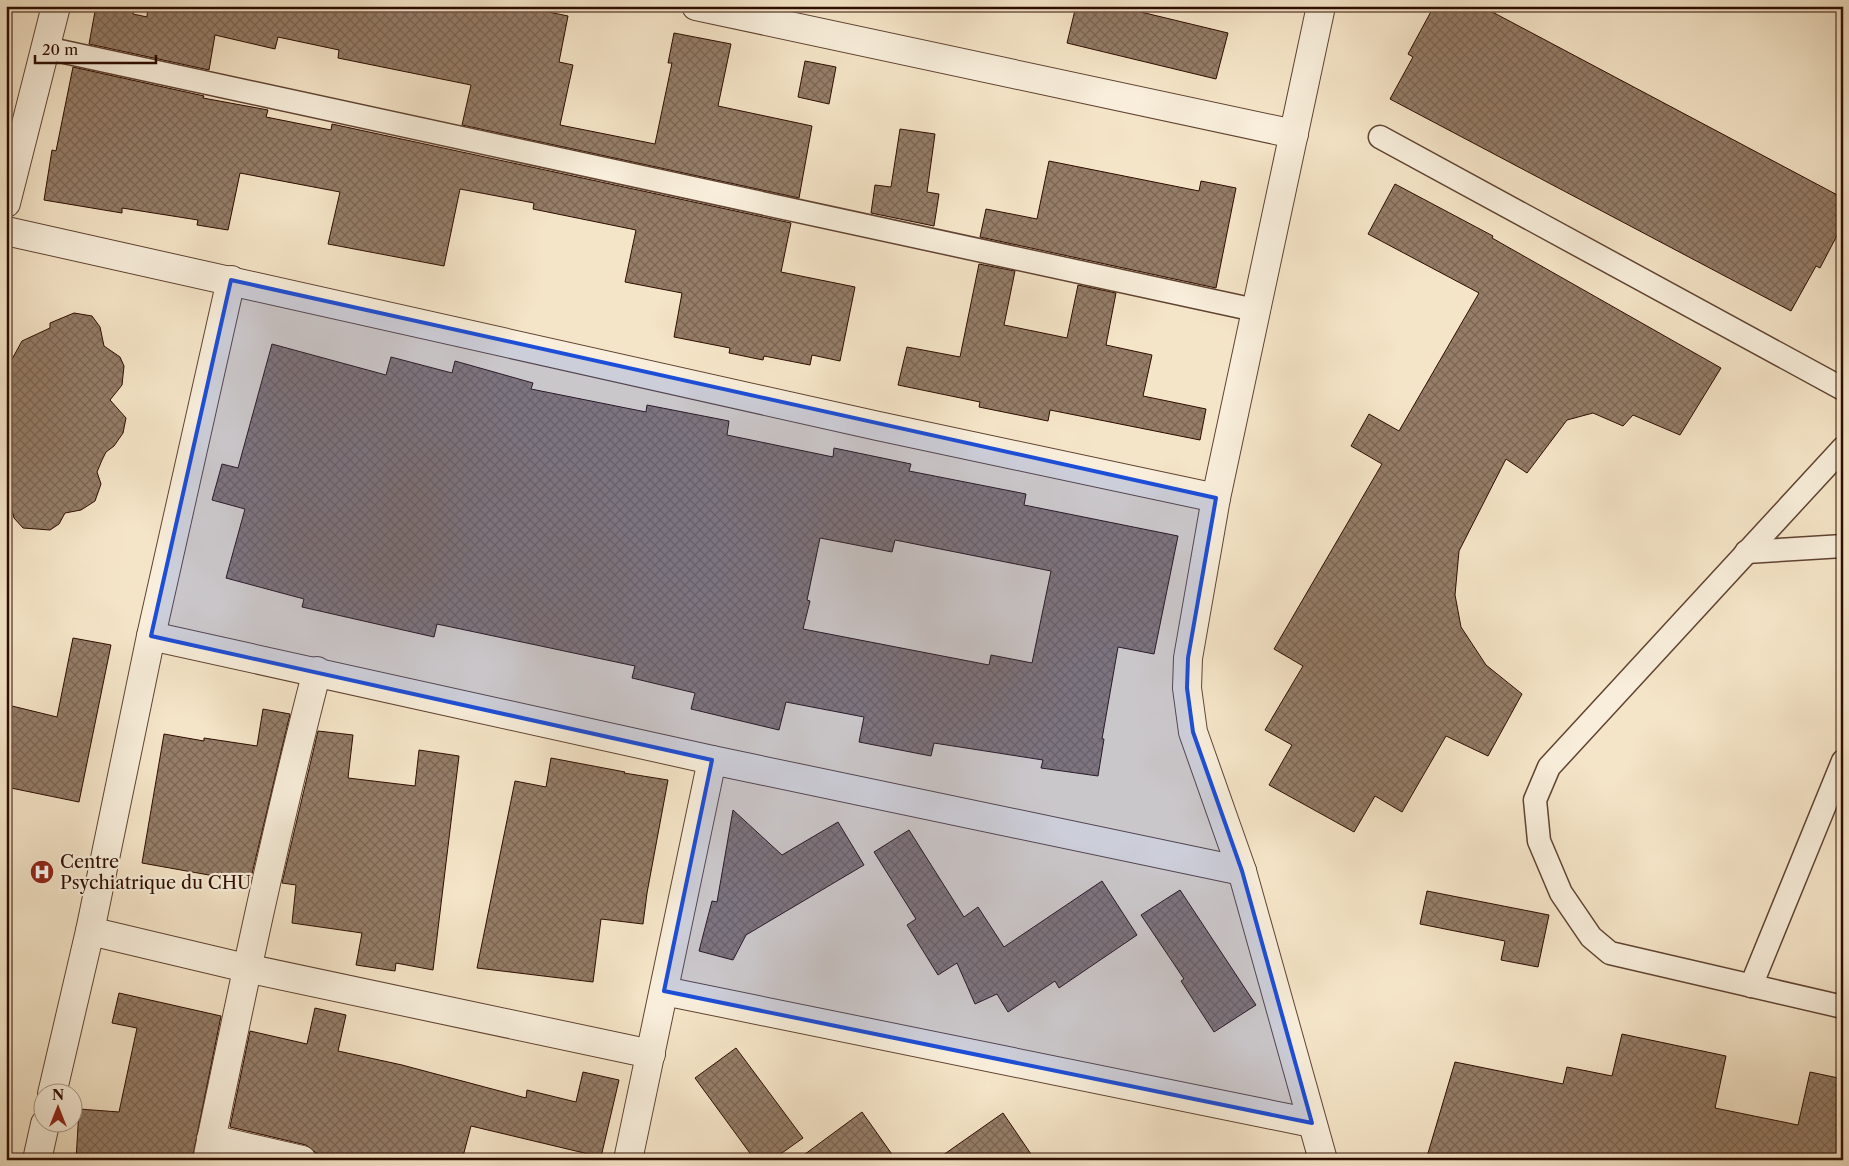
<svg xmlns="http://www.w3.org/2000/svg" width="1849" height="1166" viewBox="0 0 1849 1166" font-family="'Libre Caslon Text',serif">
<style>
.building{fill:url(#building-cross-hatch);stroke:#2e0d00;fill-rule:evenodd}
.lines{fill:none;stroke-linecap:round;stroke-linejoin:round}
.lane-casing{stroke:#604332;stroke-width:25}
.street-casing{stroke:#604332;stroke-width:30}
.lane{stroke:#f8eedb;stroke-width:22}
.street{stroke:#f8eedb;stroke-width:28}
.marked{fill:#1d4ed8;fill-opacity:0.2;stroke:#1d4ed8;stroke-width:4;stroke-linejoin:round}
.labels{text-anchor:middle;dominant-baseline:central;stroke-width:4.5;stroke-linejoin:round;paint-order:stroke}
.poi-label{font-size:18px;fill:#2e0d00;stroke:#f8eedb;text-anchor:start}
</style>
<defs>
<pattern id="building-cross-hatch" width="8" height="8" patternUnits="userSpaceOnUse" patternTransform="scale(1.25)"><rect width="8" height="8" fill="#957d68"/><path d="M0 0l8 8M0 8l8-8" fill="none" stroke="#7a6553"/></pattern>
</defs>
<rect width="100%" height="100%" fill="#f5e5c8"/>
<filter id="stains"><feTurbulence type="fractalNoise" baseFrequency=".004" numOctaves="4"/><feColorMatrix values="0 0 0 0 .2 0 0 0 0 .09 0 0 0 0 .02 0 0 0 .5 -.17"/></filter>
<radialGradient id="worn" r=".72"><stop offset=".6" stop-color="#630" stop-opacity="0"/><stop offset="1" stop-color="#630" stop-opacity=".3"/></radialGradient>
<g class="building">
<path d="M96 6H134L133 14 147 17 148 6H520L568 16 559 62 573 65 560 125 655 144 672 63H668L674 33 731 44 718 106 812 126 799 198 462 125 471 85 338 58 339 50 278 37 275 49 215 35 209 70 89 44Z"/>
<path d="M1076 6H1116L1228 33 1216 79 1067 43Z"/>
<path d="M1434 6H1481L1843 198V224L1820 268 1816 266 1791 311 1390 99 1413 57 1408 54Z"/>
<path d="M805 61 836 67 829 104 798 97Z"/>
<path d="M73 67 204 96 203 98 268 110 266 117 331 130 332 124 791 223 781 272 855 287 840 361 812 355 810 365 764 356 763 360 729 353 730 348 674 337 682 293 625 282 636 230 533 209 534 203 460 189 444 266 328 244 340 192 240 173 228 230 197 225 198 220 122 208V213L44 200 52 150 56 151Z"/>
<path d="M900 129 935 134 927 192 939 194 934 226 871 213 875 185 891 187Z"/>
<path d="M1049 161 1199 191 1201 181 1236 188 1216 288 980 237 986 209 1037 219Z"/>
<path d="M1395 184 1493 236 1492 238 1721 368 1680 435 1633 415 1623 426 1593 413 1567 420 1527 473 1506 459 1459 551 1455 595 1461 627 1486 665 1522 694 1488 756 1446 736 1402 812 1375 796 1354 832 1269 785 1292 745 1265 730 1303 666 1274 649 1382 464 1351 446 1369 414 1399 431 1479 293 1368 234Z"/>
<path d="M979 264 1015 271 1004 325 1067 338 1078 285 1116 293 1106 345 1152 355 1143 396 1206 409 1200 440 1050 410 1048 421 979 407 980 402 898 385 907 347 960 357Z"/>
<path d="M74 313 92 316 100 327 104 346 120 357 124 366 122 385 110 400 126 418 123 433 114 446 106 452 102 460 97 472 101 484 95 501 81 510 65 513 59 524 50 530 23 528 14 518 6 488V370L22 341 50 328V323Z"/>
<path d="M272 344 386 375 391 357 452 373 455 361 533 383 531 389 646 412 647 405 729 421 727 435 833 457 834 448 911 464 909 471 1026 494 1024 505 1178 536 1154 654 1118 647 1102 739H1104L1098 776 1041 768 1043 760 934 743 931 756 859 742 864 717 786 702 779 730 691 709 695 693 632 678 635 666 437 624 434 637 302 607 304 599 226 578 245 509 212 500 222 464 238 468ZM820 538 892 552 895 540 1051 571 1032 663 991 655 989 665 803 629 810 601 807 600Z"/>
<path d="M73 638 111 645 79 802 6 787V728L12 706 57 717Z"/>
<path d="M263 709 290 714 251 878 221 873 220 877 142 863 164 734 204 741V738L257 746Z"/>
<path d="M318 731 353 735 348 778 415 786 419 750 459 756 433 970 396 963 395 971 356 965 362 933 292 923 296 885 282 883Z"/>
<path d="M551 758 625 772 624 773 668 780 647 893 643 924 601 919 593 982 477 968 515 781 546 787Z"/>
<path d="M733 810 782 855 838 822 864 865 746 935 733 960 699 951 712 901 717 902Z"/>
<path d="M909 830 964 917 978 907 1004 947 1102 881 1137 935 1059 988 1055 981 1008 1012 997 994 975 1004 957 963 938 975 907 925 916 919 874 852Z"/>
<path d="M1180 890 1256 1005 1214 1032 1181 981 1184 979 1141 915Z"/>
<path d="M1427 891 1549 915 1538 967 1501 960 1505 941 1420 924Z"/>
<path d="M119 993 221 1016 192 1160H76L79 1109 119 1112 137 1028 112 1023Z"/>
<path d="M315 1008 346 1015 338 1051 402 1065 526 1098 527 1090 576 1102 583 1072 619 1080 601 1157 471 1126 462 1160H355L319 1155 306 1145 230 1127 250 1031 307 1044Z"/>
<path d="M1622 1034 1726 1056 1715 1108 1798 1125 1810 1072 1843 1079V1160H1426L1455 1062 1563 1084 1567 1067 1612 1076Z"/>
<path d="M736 1048 803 1138 772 1160H755L695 1078Z"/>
<path d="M862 1112 896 1160H797Z"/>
<path d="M1003 1113 1035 1160H936Z"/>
</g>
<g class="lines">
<g class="lane-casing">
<g id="lane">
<path d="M46 48 1255 310"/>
<path d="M1380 137 1843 389"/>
<path d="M1843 448 1549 767 1535 800 1539 841 1561 893 1591 937 1610 953 1843 1007"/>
<path d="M1746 552 1843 546"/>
<path d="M1751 986 1843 761"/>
</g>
</g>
<g class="street-casing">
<g id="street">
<path d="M696 6 1294 134"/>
<path d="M1321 6 1216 498 1188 658 1187 688 1193 732 1242 871 1323 1160"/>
<path d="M6 203 56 6"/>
<path d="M6 231 878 426 1216 498"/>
<path d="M151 636 712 760 1242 871"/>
<path d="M90 931 246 968 651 1054"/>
<path d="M664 991 1312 1123"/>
<path d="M52 1094 90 931 151 636 231 280"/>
<path d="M211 1139 302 1160"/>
<path d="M37 1160 45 1124"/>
<path d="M207 1160C241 996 275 833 317 671"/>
<path d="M628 1160 712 760"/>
</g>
</g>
<use href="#lane" class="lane"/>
<use href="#street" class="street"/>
</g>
<path class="marked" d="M231 280 1216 498 1188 658 1187 688 1193 732 1242 871 1312 1123 664 991 712 760 151 636Z"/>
<defs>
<g id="hospital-disc" transform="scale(1.25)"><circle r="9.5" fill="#8f2418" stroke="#f8eedb"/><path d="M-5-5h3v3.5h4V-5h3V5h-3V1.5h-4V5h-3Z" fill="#fff"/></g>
</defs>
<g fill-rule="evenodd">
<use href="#hospital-disc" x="42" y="872"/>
</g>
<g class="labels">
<g class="poi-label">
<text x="60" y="862">Centre<tspan x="60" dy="21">Psychiatrique du CHU</tspan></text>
</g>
</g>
<rect width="1849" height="1166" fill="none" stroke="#f5e5c8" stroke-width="25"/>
<rect x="8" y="8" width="1834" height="1151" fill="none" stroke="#2e0d00" stroke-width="2.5"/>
<rect x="12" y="12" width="1824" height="1141" fill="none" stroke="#2e0d00"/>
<g transform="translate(58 1108)"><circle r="24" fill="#f8eedb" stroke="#a79483"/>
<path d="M0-4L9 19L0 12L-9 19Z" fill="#8f2418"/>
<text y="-8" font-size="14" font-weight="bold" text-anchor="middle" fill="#2e0d00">N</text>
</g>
<path d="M35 55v8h121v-8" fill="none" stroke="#2e0d00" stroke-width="2.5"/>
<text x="42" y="55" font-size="15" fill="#2e0d00" stroke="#f8eedb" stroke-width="4" paint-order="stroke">20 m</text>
<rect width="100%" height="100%" filter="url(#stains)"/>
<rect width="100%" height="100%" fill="url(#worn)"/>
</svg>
